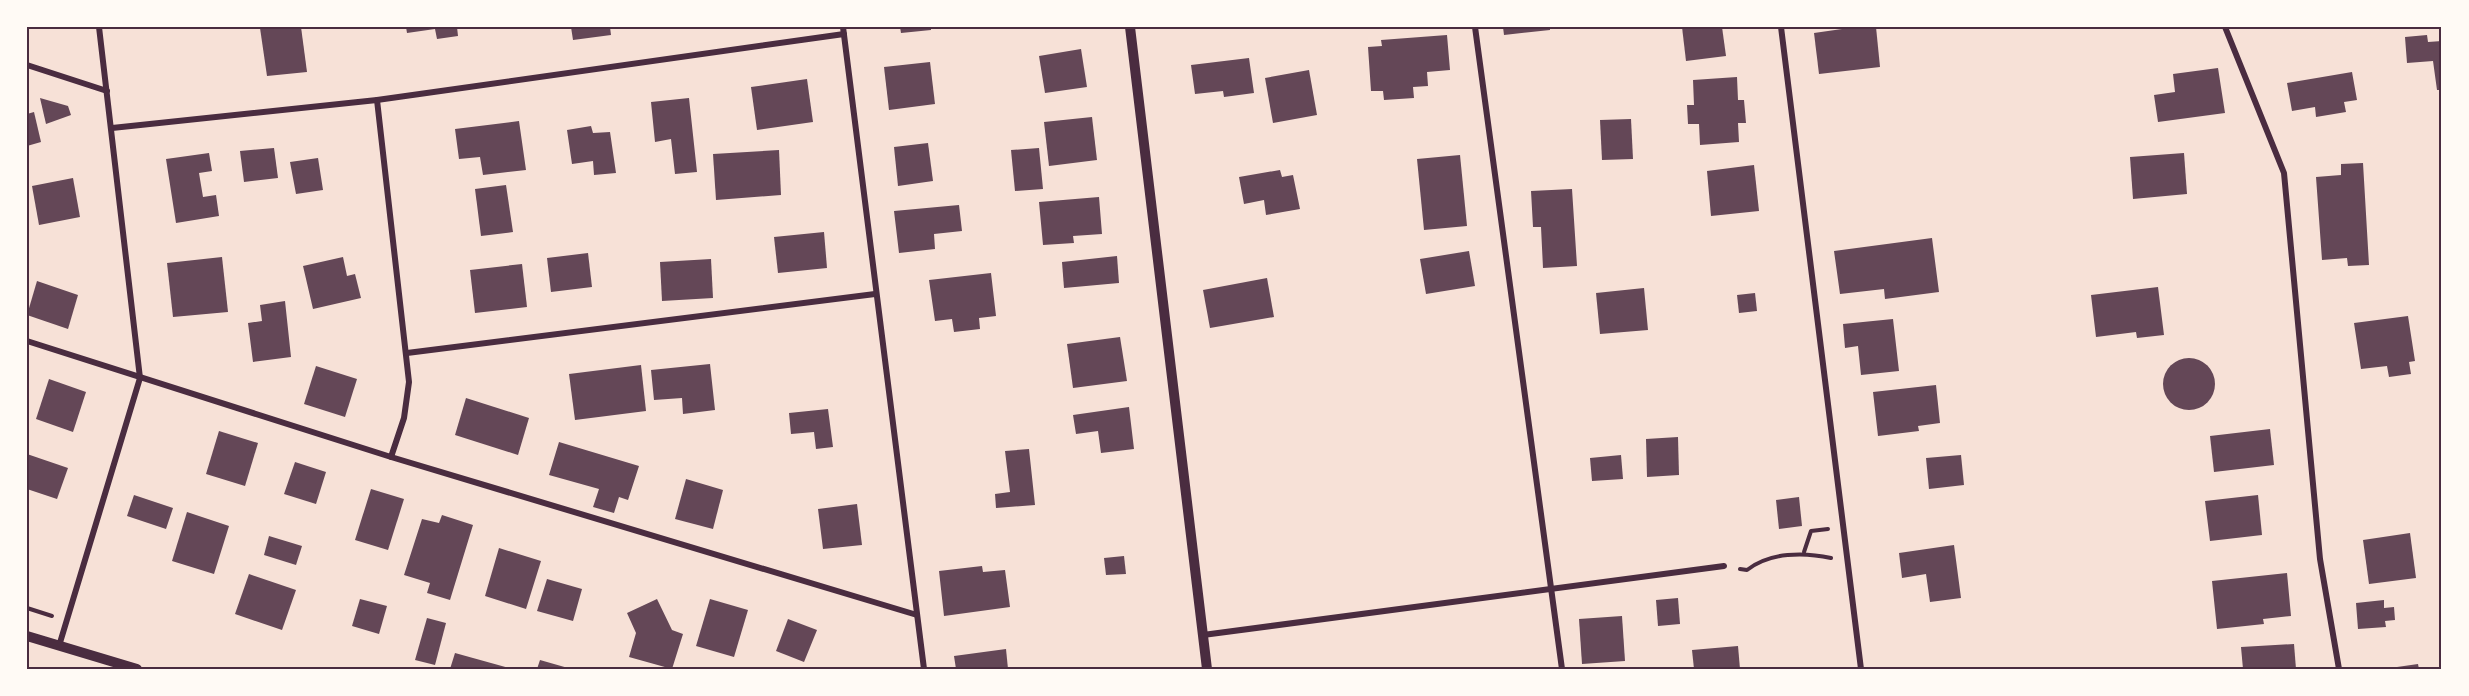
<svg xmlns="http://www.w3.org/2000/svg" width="2469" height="696" viewBox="0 0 2469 696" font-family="Spectral,serif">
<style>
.building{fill:#644757}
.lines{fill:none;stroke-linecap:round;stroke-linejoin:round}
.path{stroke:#4a2c40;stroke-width:4}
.minor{stroke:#4a2c40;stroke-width:6}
.tertiary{stroke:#4a2c40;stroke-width:10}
.neatline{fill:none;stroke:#4a2c40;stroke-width:2}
</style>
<rect width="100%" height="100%" fill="#f7e1d7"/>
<g class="building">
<path d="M301 27 307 72 267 76 260 28Z"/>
<path d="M406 27H457L458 36 437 39 435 29 407 33Z"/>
<path d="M571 27H610L611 35 573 40Z"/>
<path d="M900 27H931V30L901 33Z"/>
<path d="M1503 27H1550V30L1504 35Z"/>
<path d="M1682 27H1722L1726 56 1686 61Z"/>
<path d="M1856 27H1876L1880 67 1819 74 1814 33Z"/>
<path d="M1447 35 1450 70 1427 72 1428 86 1413 87 1414 98 1384 100 1383 91H1371L1368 47 1382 46 1381 40Z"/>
<path d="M2427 35 2428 42 2442 41V90H2437L2433 61 2407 63 2405 37Z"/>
<path d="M1081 49 1087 87 1045 93 1039 56Z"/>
<path d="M1249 58 1254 93 1224 97 1223 91 1195 94 1191 65Z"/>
<path d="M930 62 935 104 889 110 884 67Z"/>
<path d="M2218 68 2225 113 2158 122 2154 95 2175 92 2173 74Z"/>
<path d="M1309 70 1317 115 1273 123 1265 78Z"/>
<path d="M2352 72 2357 100 2344 102 2346 112 2316 117 2315 107 2292 111 2287 83Z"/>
<path d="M1737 77 1738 100H1744L1746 123H1738L1739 142 1700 145 1699 124H1688L1687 105H1694L1693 80Z"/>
<path d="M807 79 813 122 757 130 751 87Z"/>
<path d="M40 98 68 106 71 115 46 124Z"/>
<path d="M689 98 697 172 675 174 671 139 655 142 651 102Z"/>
<path d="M34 112 41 142 27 146V114Z"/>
<path d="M1092 117 1097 160 1049 166 1044 122Z"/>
<path d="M1631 119 1633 159 1602 160 1600 120Z"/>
<path d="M519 121 526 170 483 175 480 157 459 159 455 129Z"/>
<path d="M591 126 593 133 610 132 616 173 594 175 593 161 572 164 567 130Z"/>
<path d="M928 143 933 181 898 186 894 147Z"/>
<path d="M274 148 278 178 244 182 240 151Z"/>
<path d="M1039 148 1043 189 1015 191 1011 150Z"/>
<path d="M779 150 781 195 716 200 713 154Z"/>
<path d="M209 153 212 171 199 173 203 197 216 195 219 216 176 223 166 159Z"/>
<path d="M2184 153 2187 194 2133 199 2130 157Z"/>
<path d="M1460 155 1467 226 1424 230 1417 159Z"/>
<path d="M318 158 323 190 296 194 290 162Z"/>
<path d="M2363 163 2369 265 2348 266 2347 258 2322 260 2316 177 2341 175V164Z"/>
<path d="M1754 165 1759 211 1711 216 1707 171Z"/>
<path d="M1280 170 1282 177 1293 175 1300 209 1266 215 1264 200 1244 204 1239 177Z"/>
<path d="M73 178 80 217 39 225 32 186Z"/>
<path d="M506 185 513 232 481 236 475 189Z"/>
<path d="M1572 189 1577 266 1543 268 1541 227H1533L1531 191Z"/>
<path d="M1099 197 1102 234 1073 236 1074 243 1043 245 1039 202Z"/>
<path d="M959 205 962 231 934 234 935 249 899 253 894 211Z"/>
<path d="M824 232 827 268 778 273 774 237Z"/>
<path d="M1932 238 1939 292 1885 299 1884 289 1840 294 1834 251Z"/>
<path d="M1469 251 1475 286 1426 294 1420 259Z"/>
<path d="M588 253 592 287 551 292 547 258Z"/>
<path d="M1117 256 1119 283 1064 288 1062 262Z"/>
<path d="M222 257 228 312 173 317 167 263Z"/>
<path d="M343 257 347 276 355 274 361 298 313 309 303 266Z"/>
<path d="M711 259 713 298 662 301 660 262Z"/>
<path d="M522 264 527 307 475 313 470 270Z"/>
<path d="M991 273 996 316 979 318 980 329 954 332 952 319 935 321 929 280Z"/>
<path d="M1267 278 1274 317 1210 328 1203 290Z"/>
<path d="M37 281 78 295 68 329 27 315Z"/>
<path d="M2158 287 2164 335 2137 338 2136 332 2096 337 2091 295Z"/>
<path d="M1644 288 1648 330 1600 334 1596 293Z"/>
<path d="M1755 293 1757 311 1739 313 1737 295Z"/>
<path d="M285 301 291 357 253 362 248 323 262 321 260 305Z"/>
<path d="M2408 316 2415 361 2409 362 2411 374 2389 377 2387 366 2361 369 2354 323Z"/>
<path d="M1893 319 1899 371 1861 375 1858 346 1845 348 1843 324Z"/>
<path d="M1120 337 1127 381 1073 388 1067 344Z"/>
<circle cx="2189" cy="384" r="26"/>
<path d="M710 364 715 410 683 414 682 398 654 400 651 370Z"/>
<path d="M641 365 646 411 575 420 569 374Z"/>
<path d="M316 366 357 379 345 417 304 404Z"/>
<path d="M49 379 86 392 73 432 36 419Z"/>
<path d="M1936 385 1940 423 1918 426 1919 431 1878 436 1873 392Z"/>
<path d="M466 398 529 418 518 455 455 435Z"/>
<path d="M1129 407 1134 449 1101 453 1098 431 1076 434 1073 415Z"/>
<path d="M828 409 833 447 816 449 814 432 791 434 789 413Z"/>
<path d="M2270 429 2274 465 2214 472 2210 436Z"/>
<path d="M219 431 258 443 245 486 206 474Z"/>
<path d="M1678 437 1679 475 1647 477 1646 439Z"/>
<path d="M559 442 639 466 628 500 619 497 614 513 593 507 599 489 549 475Z"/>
<path d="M1029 449 1035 505 996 508 995 494 1010 492 1005 451Z"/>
<path d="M27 454 68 468 57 499 27 489Z"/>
<path d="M1621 455 1623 479 1592 481 1590 458Z"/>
<path d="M1961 455 1964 485 1929 489 1926 458Z"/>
<path d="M295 462 326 472 316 504 284 494Z"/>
<path d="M686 479 723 490 713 529 675 519Z"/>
<path d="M371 489 404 499 388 550 355 540Z"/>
<path d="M134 495 173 508 166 529 127 516Z"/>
<path d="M2258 495 2262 535 2210 541 2205 501Z"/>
<path d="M1799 497 1802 526 1779 529 1776 500Z"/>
<path d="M857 504 862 545 823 549 818 509Z"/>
<path d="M187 512 229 526 214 574 172 561Z"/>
<path d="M442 515 473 525 450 600 427 593 430 583 404 575 422 519 439 523Z"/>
<path d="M2410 533 2416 578 2369 584 2363 540Z"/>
<path d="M269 536 302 546 296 565 264 555Z"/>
<path d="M1954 545 1961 598 1930 602 1926 574 1902 578 1899 553Z"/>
<path d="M499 548 541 561 526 609 485 596Z"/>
<path d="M1124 556 1126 574 1106 575 1104 558Z"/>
<path d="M982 566 983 572 1005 570 1010 607 944 616 939 571Z"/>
<path d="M2287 573 2291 616 2263 619 2264 624 2217 629 2212 581Z"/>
<path d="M249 574 296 590 282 630 235 614Z"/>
<path d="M547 579 582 589 573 621 537 611Z"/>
<path d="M1678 598 1680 624 1658 626 1656 600Z"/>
<path d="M360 599 387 606 379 634 352 626Z"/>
<path d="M657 599 672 630 683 634 672 669 629 657 636 633 627 613Z"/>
<path d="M710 599 748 610 734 657 696 646Z"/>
<path d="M2384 600V608L2394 607 2395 620 2385 621 2386 627 2358 629 2356 603Z"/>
<path d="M1622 616 1625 661 1582 664 1579 619Z"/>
<path d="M427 618 446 623 435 665 415 660Z"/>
<path d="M788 619 817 630 804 662 776 651Z"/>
<path d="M2294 644 2296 669H2243L2241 647Z"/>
<path d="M1738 646 1740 669H1694L1692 650Z"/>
<path d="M1006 649 1008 669H956L954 656Z"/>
<path d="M455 653 509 668 508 669H450Z"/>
<path d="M540 660 568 668V669H537Z"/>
<path d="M2418 664 2419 669H2390V668Z"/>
</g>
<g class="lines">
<g class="path">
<path d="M1804 552 1811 531 1828 529"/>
<path d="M1740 569 1747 570C1770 552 1804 552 1831 558"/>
<path d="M27 608 52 616"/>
</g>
<g class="minor">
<path d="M843 27 924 669"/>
<path d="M1475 27 1562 669"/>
<path d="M1781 27 1861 669"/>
<path d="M2225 27 2284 173 2320 559 2339 669"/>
<path d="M27 65 107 91"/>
<path d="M377 100 409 382 404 418 391 457"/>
<path d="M112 128 377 100 844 34"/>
<path d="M27 341 391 457 917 615"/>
<path d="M407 353 875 294"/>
<path d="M1203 635 1724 566"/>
<path d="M59 646 140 378 99 27"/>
</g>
<g class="tertiary">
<path d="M1130 27 1207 669"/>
<path d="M27 636 137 669"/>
</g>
</g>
<rect width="2469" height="696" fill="none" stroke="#fffaf5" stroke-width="57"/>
<rect x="28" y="28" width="2412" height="640" class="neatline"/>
</svg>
